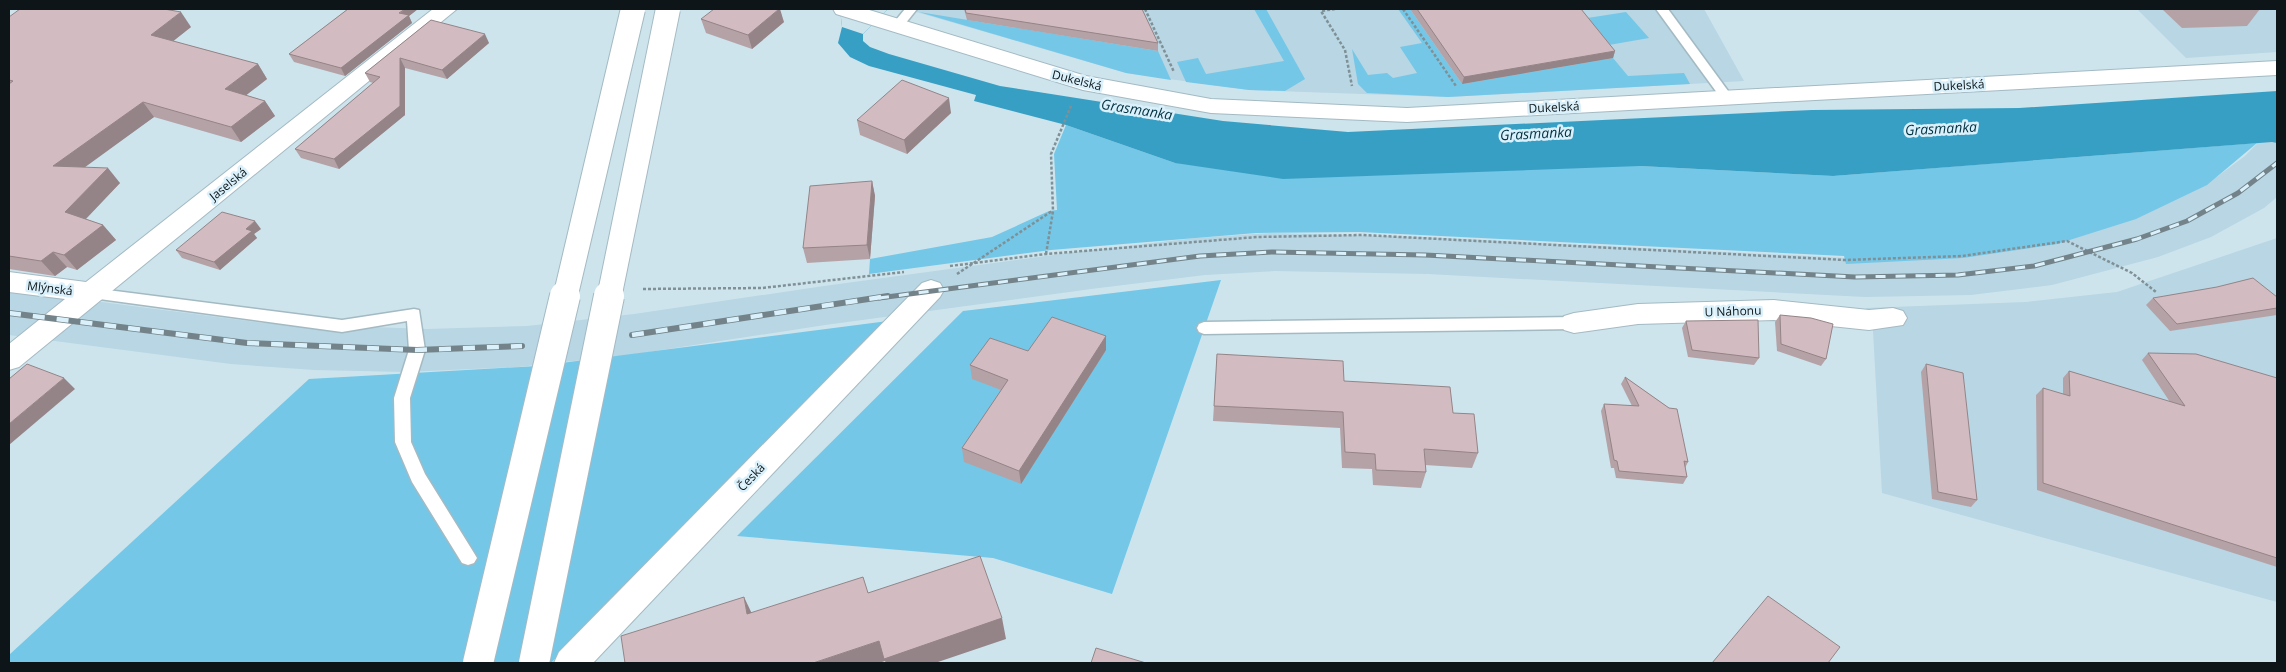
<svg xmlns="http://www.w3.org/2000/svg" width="2286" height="672" viewBox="0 0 2286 672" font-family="'Open Sans',sans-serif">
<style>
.built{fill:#b8d6e3}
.green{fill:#74c7e7}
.water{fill:#389fc4}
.pier{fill:#cde4ed}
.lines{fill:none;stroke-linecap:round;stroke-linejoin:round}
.service-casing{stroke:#a4bac3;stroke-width:3}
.minor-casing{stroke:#a4bac3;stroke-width:2}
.path{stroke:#7f9096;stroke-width:2.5;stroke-dasharray:3 2;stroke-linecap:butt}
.service{fill:#fff;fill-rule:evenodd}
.minor{fill:#fff;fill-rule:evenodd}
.rail-far1-casing{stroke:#738389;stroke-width:5}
.rail-casing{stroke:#738389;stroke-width:6}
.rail-far1{stroke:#daf1fb;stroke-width:3;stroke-dasharray:10;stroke-linecap:butt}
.rail{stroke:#daf1fb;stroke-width:4.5;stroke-dasharray:12;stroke-linecap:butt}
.trunk-bridge-far1-casing{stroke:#a4bac3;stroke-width:26;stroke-linecap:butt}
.trunk-bridge-casing{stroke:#a4bac3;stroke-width:32;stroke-linecap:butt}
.trunk-bridge-far1{stroke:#fff;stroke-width:24}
.trunk-bridge{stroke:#fff;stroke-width:30}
.wall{fill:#b5a2a6}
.shaded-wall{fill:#948487}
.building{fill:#d3bcc1;stroke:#948487}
.labels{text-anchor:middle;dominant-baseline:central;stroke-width:5;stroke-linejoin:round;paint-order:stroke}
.street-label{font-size:12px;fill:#0d1518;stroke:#daf1fb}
.water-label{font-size:14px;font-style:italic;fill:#023241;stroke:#daf1fb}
</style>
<rect width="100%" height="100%" fill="#cde4ed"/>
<g class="built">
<path d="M906 9H1704L1744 81 1448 97 1249 90 1126 73Z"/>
<path d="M2137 9H2277V52L2186 58Z"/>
<path d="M2277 123V197L2264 208 2211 237 2158 257 2052 285 1971 295 1865 297 1428 274 1275 271 1205 275 1091 289 825 325 629 355 518 367 406 372 314 370 231 364 9 335V290L263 323 427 329 527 326 634 314 824 286 1083 251 1196 238 1270 233 1423 237 1846 258 2214 179 2245 156Z"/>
<path d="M2277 238V602L1882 493 1873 331 1866 308 2026 302 2117 292Z"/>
</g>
<g class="green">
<path d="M1254 9H1266L1305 79 1285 91 1249 90 1186 82 1177 62 1198 58 1206 74 1284 61Z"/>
<path d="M1398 9H1410L1462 84 1613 58 1628 76 1684 73 1690 84 1448 97 1367 93 1358 84 1352 49 1368 75 1387 73 1393 78 1417 73 1400 47 1422 43Z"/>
<path d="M919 12 1158 51 1171 80 1126 73Z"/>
<path d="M1626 12 1649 38 1603 46 1581 19Z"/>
<path d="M1066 125 1175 163 1640 166 1833 176 2257 143 2207 185 2136 219 2057 244 1963 258 1846 264 1844 256 1360 232 1256 233 1051 250 869 274 870 259 992 237 1049 211 1057 210 1054 154Z"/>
<path d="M1221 280 1112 594 993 558 737 536 963 311Z"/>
<path d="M888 321 773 434 551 663H9V655L309 379 538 366Z"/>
</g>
<path class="water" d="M840 9H888L863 34V41L870 47 889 54 1000 86 1223 121 1348 132 1812 110 2019 108 2277 91V143L2272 142 1833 176 1640 166 1283 179 1175 163 1066 125 974 101 976 95 869 66 850 57 838 43 842 27Z"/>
<path class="pier" d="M840 9H888L863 34 842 27Z"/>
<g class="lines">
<g class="service-casing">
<g id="service">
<path d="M905 9H917L901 29H893L891 26Z"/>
<path d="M1656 9H1668L1731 95 1733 98 1731 101H1723Z"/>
<path d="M92 288 342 320 414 309 419 310 425 350 410 398 411 442 425 474 474 553 477 558 474 563 468 565 462 563 412 482 395 442 394 398 409 350 407 321 342 332 92 298 87 297 85 293 87 289Z"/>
<path d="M1574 317 1579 319 1581 323 1579 327 1574 329 1204 334 1199 332 1197 328 1199 324 1204 322Z"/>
</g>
</g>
<g class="minor-casing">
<g id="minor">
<path d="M433 9H457L19 367 9 370V344L65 299 9 292V272L86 282Z"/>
<path d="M833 9H866L1086 76 1211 99 1407 108 2277 61V75L1407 122 1211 113 1083 90 836 14Z"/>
<path d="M931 280 940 283 944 290 940 297 593 663H554L559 652 922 283Z"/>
<path d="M1774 300 1869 310 1893 308 1903 311 1907 318 1903 325 1869 330 1774 320 1638 324 1574 333 1564 330 1560 323 1564 316 1574 313 1638 304Z"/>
</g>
</g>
<g class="path">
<path d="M1145 9 1174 72"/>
<path d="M1335 9 1321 11 1345 50 1352 86"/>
<path d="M1403 9 1456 86"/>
<path d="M1046 254 1053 211 1051 154 1071 106"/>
<path d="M950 266 1046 254 1257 237 1362 235 1845 260 1962 256 2067 241 2132 273 2156 292"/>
<path d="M957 274 1052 211"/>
<path d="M643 289 762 288 904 272"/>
</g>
<use href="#service" class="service"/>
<use href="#minor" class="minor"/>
<g class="rail-far1-casing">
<path id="rail-far1" d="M879 298 1200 256 1272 252 1425 255 1855 277 1958 275 2034 266 2137 239 2187 221 2238 193 2277 163"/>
</g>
<g class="rail-casing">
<g id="rail">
<path d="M9 313 247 343 417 350 522 346"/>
<path d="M632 335 888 296"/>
</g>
</g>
<use href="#rail-far1" class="rail-far1"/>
<use href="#rail" class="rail"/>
<g class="trunk-bridge-far1-casing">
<g id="trunk-bridge-far1">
<path d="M565 298 633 9"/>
<path d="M609 298 668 9"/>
</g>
</g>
<g class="trunk-bridge-casing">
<g id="trunk-bridge">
<path d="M478 663 565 296"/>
<path d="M534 663 609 296"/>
</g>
</g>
<use href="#trunk-bridge-far1" class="trunk-bridge-far1"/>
<use href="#trunk-bridge" class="trunk-bridge"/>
</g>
<g class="wall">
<path d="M348 9H418L409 16 412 23 345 76 294 62 289 54Z"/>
<path d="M964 9H1142L1158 43V51L967 20Z"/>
<path d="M1410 9H1581L1615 51 1613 58 1462 84Z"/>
<path d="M2162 9H2260L2247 26 2182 28Z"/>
<path d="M9 17 191 27 173 41 258 64 267 79 246 95 265 101 275 116 241 142 154 117 84 167 120 183 86 219 103 225 116 240 77 270 67 267 55 276 9 269Z"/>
<path d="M701 19 784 22 752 49 706 33Z"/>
<path d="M431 20 489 43 447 79 405 68V115L339 169 301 158 295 149 373 83 370 82 365 73Z"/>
<path d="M951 113 907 154 860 135 857 120Z"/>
<path d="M872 181 875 196 870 259 807 263 803 248Z"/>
<path d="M261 229 254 234 257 238 220 270 182 258 176 250Z"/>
<path d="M2277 297V315L2170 331 2146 305 2153 298Z"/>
<path d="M1780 315 1826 359 1821 366 1777 351 1775 322Z"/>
<path d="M1686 321 1759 358 1754 365 1688 357 1682 328Z"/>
<path d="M1106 336V350L1021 484 964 462 962 448 1001 390 972 379 970 365 1028 351Z"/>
<path d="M2148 353 2277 378V567L2037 490 2036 395 2043 388 2063 394V378L2069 371 2170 402 2142 360Z"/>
<path d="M1217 354 1344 381 1453 413 1478 453 1472 468 1425 465 1426 472 1421 488 1373 485 1372 469 1342 468 1340 428 1213 421Z"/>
<path d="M1926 364 1977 500 1971 507 1932 499 1921 372Z"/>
<path d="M1625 377 1669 408 1688 462 1685 468 1687 477 1683 484 1616 478 1614 468H1611L1601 411 1604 404 1632 406 1621 384Z"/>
</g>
<g class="shaded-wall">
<path d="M405 9H418L409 16 412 23 345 76 341 68Z"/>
<path d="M779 9H780L784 22 752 49 748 35Z"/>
<path d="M181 12 191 27 162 50 151 35Z"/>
<path d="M485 34 489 43 447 79 442 70Z"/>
<path d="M1615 51 1613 58 1462 84 1464 77Z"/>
<path d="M400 58 405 68V115L339 169 334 159Z"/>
<path d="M258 64 267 79 235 104 225 89Z"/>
<path d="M949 98 951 113 907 154 904 140Z"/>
<path d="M265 101 275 116 241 142 231 127Z"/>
<path d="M143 102 154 117 66 181 53 166Z"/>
<path d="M108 168 120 183 78 227 65 212Z"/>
<path d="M872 181 875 196 870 259 867 245Z"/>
<path d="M255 221 261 229 254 234 257 238 220 270 214 262 246 229Z"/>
<path d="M103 225 116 240 77 270 64 255Z"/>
<path d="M53 252 67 267 55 276 41 261Z"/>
<path d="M1106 336V350L1021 484 1019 471Z"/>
<path d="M64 378 75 389 9 445V424Z"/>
<path d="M744 597 754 618 747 614Z"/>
<path d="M1002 618 1006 639 935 663H886L885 661 879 663H813L879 641Z"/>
</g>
<g class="building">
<path d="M20 9H164L181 12 151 35 258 64 225 89 265 101 231 127 143 102 53 166 108 168 65 212 103 225 64 255 53 252 41 261 9 256V84L13 81 9 80V17Z"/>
<path d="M348 9H405L399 13 409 15 341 68 289 54Z"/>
<path d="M714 9H779L748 35 701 19Z"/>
<path d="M965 9H1142L1158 43 966 13Z"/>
<path d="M1417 9H1581L1615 51 1464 77Z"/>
<path d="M431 20 485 34 442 70 400 58V106L334 159 295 149 380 77 365 73Z"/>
<path d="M902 80 949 98 904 140 857 120Z"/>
<path d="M872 181 867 245 803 248 810 186Z"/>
<path d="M222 212 255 221 246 229 252 231 214 262 176 250Z"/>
<path d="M2253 278 2277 297V308L2177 324 2153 298 2217 287Z"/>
<path d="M1780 315 1811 318 1833 324 1826 359 1781 344Z"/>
<path d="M1052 317 1106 336 1019 471 962 448 1008 380 970 365 990 338 1028 351Z"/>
<path d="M1758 320 1759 358 1692 350 1686 321Z"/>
<path d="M2148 353 2196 354 2277 378V558L2043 483V388L2070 396 2069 371 2185 406Z"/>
<path d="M1217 354 1343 361 1344 381 1450 387 1453 413 1474 414 1478 453 1424 449 1426 472 1376 470 1375 454 1345 452 1343 412 1214 406Z"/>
<path d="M27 364 64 378 9 424V379Z"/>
<path d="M1926 364 1963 373 1977 500 1938 492Z"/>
<path d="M1625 377 1669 408 1677 409 1688 462 1684 461 1687 477 1619 471 1617 461 1614 460 1604 404 1639 406Z"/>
<path d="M980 556 1002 618 884 659 879 641 813 663H625L621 636 744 597 747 614 863 577 868 593Z"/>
<path d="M1768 596 1840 647 1828 663H1712Z"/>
<path d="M1096 648 1146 663H1091Z"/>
</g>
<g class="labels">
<g class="street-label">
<text transform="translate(1077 80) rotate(14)">Dukelská</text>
<text transform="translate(1959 85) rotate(-3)">Dukelská</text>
<text transform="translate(1554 107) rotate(-3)">Dukelská</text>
<text transform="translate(228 184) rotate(-39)">Jaselská</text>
<text transform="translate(50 288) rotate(7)">Mlýnská</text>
<text transform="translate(1733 311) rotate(-2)">U Náhonu</text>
<text transform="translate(751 477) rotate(-46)">Česká</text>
</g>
<g class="water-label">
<text transform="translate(1137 109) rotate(9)">Grasmanka</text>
<text transform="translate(1941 128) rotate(-3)">Grasmanka</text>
<text transform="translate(1536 133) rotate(-3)">Grasmanka</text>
</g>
</g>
<rect width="2286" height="672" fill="none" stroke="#0d1518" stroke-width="20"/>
</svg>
